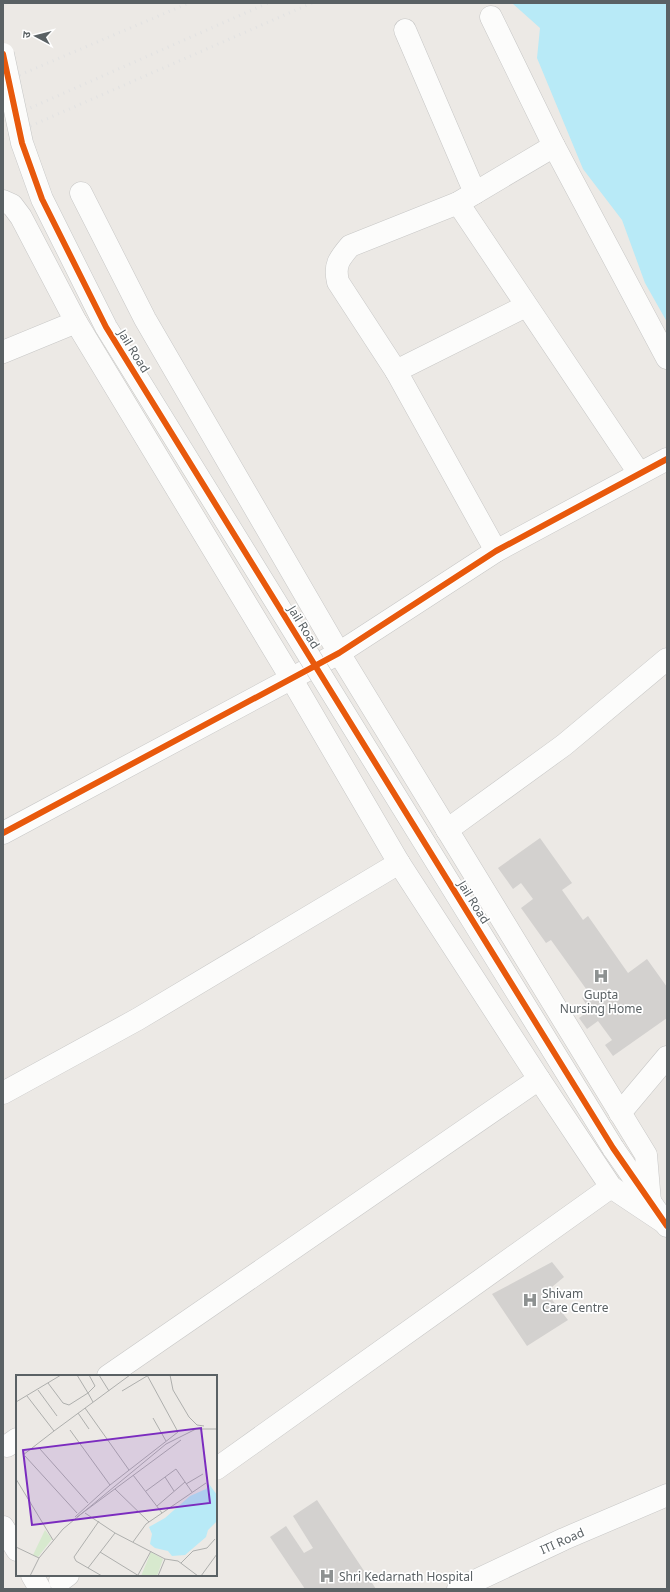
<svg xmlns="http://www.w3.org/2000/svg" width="670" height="1592" viewBox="0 0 670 1592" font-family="'Noto Sans','Noto Sans Devanagari',sans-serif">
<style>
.water{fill:#b8eaf7}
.building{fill:#d3d1cf}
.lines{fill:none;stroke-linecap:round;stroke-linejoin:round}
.street-casing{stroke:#c7c7c6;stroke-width:23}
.secondary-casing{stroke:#c6c7c6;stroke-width:23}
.street{stroke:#fcfcfb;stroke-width:22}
.secondary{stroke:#fcfcfb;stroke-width:22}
.rail{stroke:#e2e2e2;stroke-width:3;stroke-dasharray:1 5;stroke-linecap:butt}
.secondary-bridge-casing{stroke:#c6c7c6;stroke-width:23;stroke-linecap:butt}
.secondary-bridge{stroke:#fcfcfb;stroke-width:22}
.cycleway-casing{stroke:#fff;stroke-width:8}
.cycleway{stroke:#e8590c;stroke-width:6}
.labels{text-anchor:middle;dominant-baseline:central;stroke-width:3.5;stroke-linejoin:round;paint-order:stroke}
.street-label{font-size:12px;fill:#5a6164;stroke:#fff}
.poi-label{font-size:12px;fill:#5a6164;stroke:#fff;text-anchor:start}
.inset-road{fill:none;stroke:#aeafad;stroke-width:1}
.view{fill:#7b2cbf;fill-opacity:0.15;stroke:#7b2cbf;stroke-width:2}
.inset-edge{fill:none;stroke:#5a6164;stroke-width:2}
</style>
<rect width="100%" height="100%" fill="#ece9e5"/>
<path class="water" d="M512 3H667V322L645 283 622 220 583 169 537 58 540 28Z"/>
<g class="building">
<path d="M540 838 572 883 562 890 583 920 588 916 628 973 647 959 667 987V1018L613 1056 605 1045 612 1040 598 1021 587 1029 579 1018 590 1010 582 998 589 993 551 940 546 943 521 908 533 899 521 883 513 889 498 868Z"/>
<path d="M552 1262 564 1277 546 1292 568 1320 527 1346 492 1294Z"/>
<path d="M317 1500 376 1589H305L270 1537 286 1526 304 1553 313 1548 293 1516Z"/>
</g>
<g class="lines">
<g class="street-casing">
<g id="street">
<path d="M491 17 554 146 667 358"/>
<path d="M405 30 475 193"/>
<path d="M81 193 145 319 339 653 646 1155 650 1202"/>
<path d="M3 201 12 205 21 217 76 322 291 678 399 863 539 1079 611 1187 665 1223"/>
<path d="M458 203 639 473"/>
<path d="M3 352 76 322"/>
<path d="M396 371 526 306"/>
<path d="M496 551 396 371 338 282C334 265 339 259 350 246L458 203 554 146"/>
<path d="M447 830 564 745 667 659"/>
<path d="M3 833 339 653 496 551 667 459"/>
<path d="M3 1093 138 1019 399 863"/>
<path d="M620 1113 667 1057"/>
<path d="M108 1376 539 1079"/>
<path d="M7 1446 17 1439"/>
<path d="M216 1469 611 1187"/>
<path d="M3 1527 17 1550"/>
<path d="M32 1575 40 1589"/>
<path d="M60 1581 68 1575"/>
<path d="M458 1589 564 1539 667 1495"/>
</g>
</g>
<g class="secondary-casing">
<path id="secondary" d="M613 1148 667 1226"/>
</g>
<use href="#street" class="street"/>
<use href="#secondary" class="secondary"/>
<g class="rail">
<path d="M3 82 189 3"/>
<path d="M3 120 268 3"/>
<path d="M3 138 312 3"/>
</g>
<g class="secondary-bridge-casing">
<path id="secondary-bridge" d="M3 54 22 143 42 199 106 327 613 1148"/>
</g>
<use href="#secondary-bridge" class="secondary-bridge"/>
<g class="cycleway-casing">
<g id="cycleway">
<path d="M3 54 22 143 42 199 106 327 613 1148 667 1226"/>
<path d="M3 833 339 653 496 551 667 459"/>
</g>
</g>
<use href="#cycleway" class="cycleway"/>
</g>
<defs>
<g id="hospital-bare" transform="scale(1.2)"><path d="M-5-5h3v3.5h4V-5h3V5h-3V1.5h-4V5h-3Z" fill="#8d9191" stroke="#fff" stroke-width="2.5" paint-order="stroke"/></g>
</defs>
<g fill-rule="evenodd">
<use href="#hospital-bare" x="601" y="976"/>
<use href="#hospital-bare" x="530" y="1300"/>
<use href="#hospital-bare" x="327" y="1576"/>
</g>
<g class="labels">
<g class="street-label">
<text transform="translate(134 351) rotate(58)">Jail Road</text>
<text transform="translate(304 627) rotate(58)">Jail Road</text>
<text transform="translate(474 902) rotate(58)">Jail Road</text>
<text transform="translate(562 1541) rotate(-24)">ITI Road</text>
</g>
<g class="poi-label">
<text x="601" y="994" text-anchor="middle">Gupta<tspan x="601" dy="14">Nursing Home</tspan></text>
<text x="542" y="1293">Shivam<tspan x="542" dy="14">Care Centre</tspan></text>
<text x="339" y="1576">Shri Kedarnath Hospital</text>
</g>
</g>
<g transform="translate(16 1375)">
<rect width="201" height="201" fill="#ece9e5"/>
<path d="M29 155 36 164 22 182 17 180ZM135 177 147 184 141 201H125Z" fill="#d7e9ce"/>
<path d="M193 109 201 120V146L192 155 190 162 169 180 156 181 152 176 139 173 134 169 136 159 133 152 149 143 174 121 190 114Z" fill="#b8eaf7"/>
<path class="inset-road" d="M73 0 79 11 72 18 77 27M83 0 93 16M154 0 157 15 173 42 181 50 188 51M32 8 47 28 53 30 72 18 61 0M22 15 41 41M106 16 131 1M11 21 38 56 114 0M0 27 45 0M69 33 113 95M62 38 73 54M137 43 150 66M54 55 94 110M24 74 72 128M7 80 38 56M9 81 61 138M117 100 146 138M149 102 158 116M0 104 37 165M170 109 187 99M99 114 133 147M130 116 160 94 176 117M141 131 169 107M69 138 99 158 149 184 142 201M59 142 94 110 162 57 131 0M61 142 165 65M83 146 58 182 60 186 86 201M117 167 130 149 190 108M0 172 23 183M84 177 123 201M149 184 162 186 182 201M165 188 177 176 191 173 199 164M72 193 99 158M122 200 135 176M14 201 23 183 47 154 150 69 180 54H201M185 201 201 179"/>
<path class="view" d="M185 53 194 128 16 150 7 75Z"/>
<rect width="201" height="201" class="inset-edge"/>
</g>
<rect width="670" height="1592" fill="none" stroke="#5a6164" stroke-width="8"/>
<g transform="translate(36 36) rotate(277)" stroke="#ffffff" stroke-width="3" paint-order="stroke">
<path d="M0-3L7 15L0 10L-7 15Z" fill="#5a6164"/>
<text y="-6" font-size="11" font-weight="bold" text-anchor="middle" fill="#5a6164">उ</text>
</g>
</svg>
